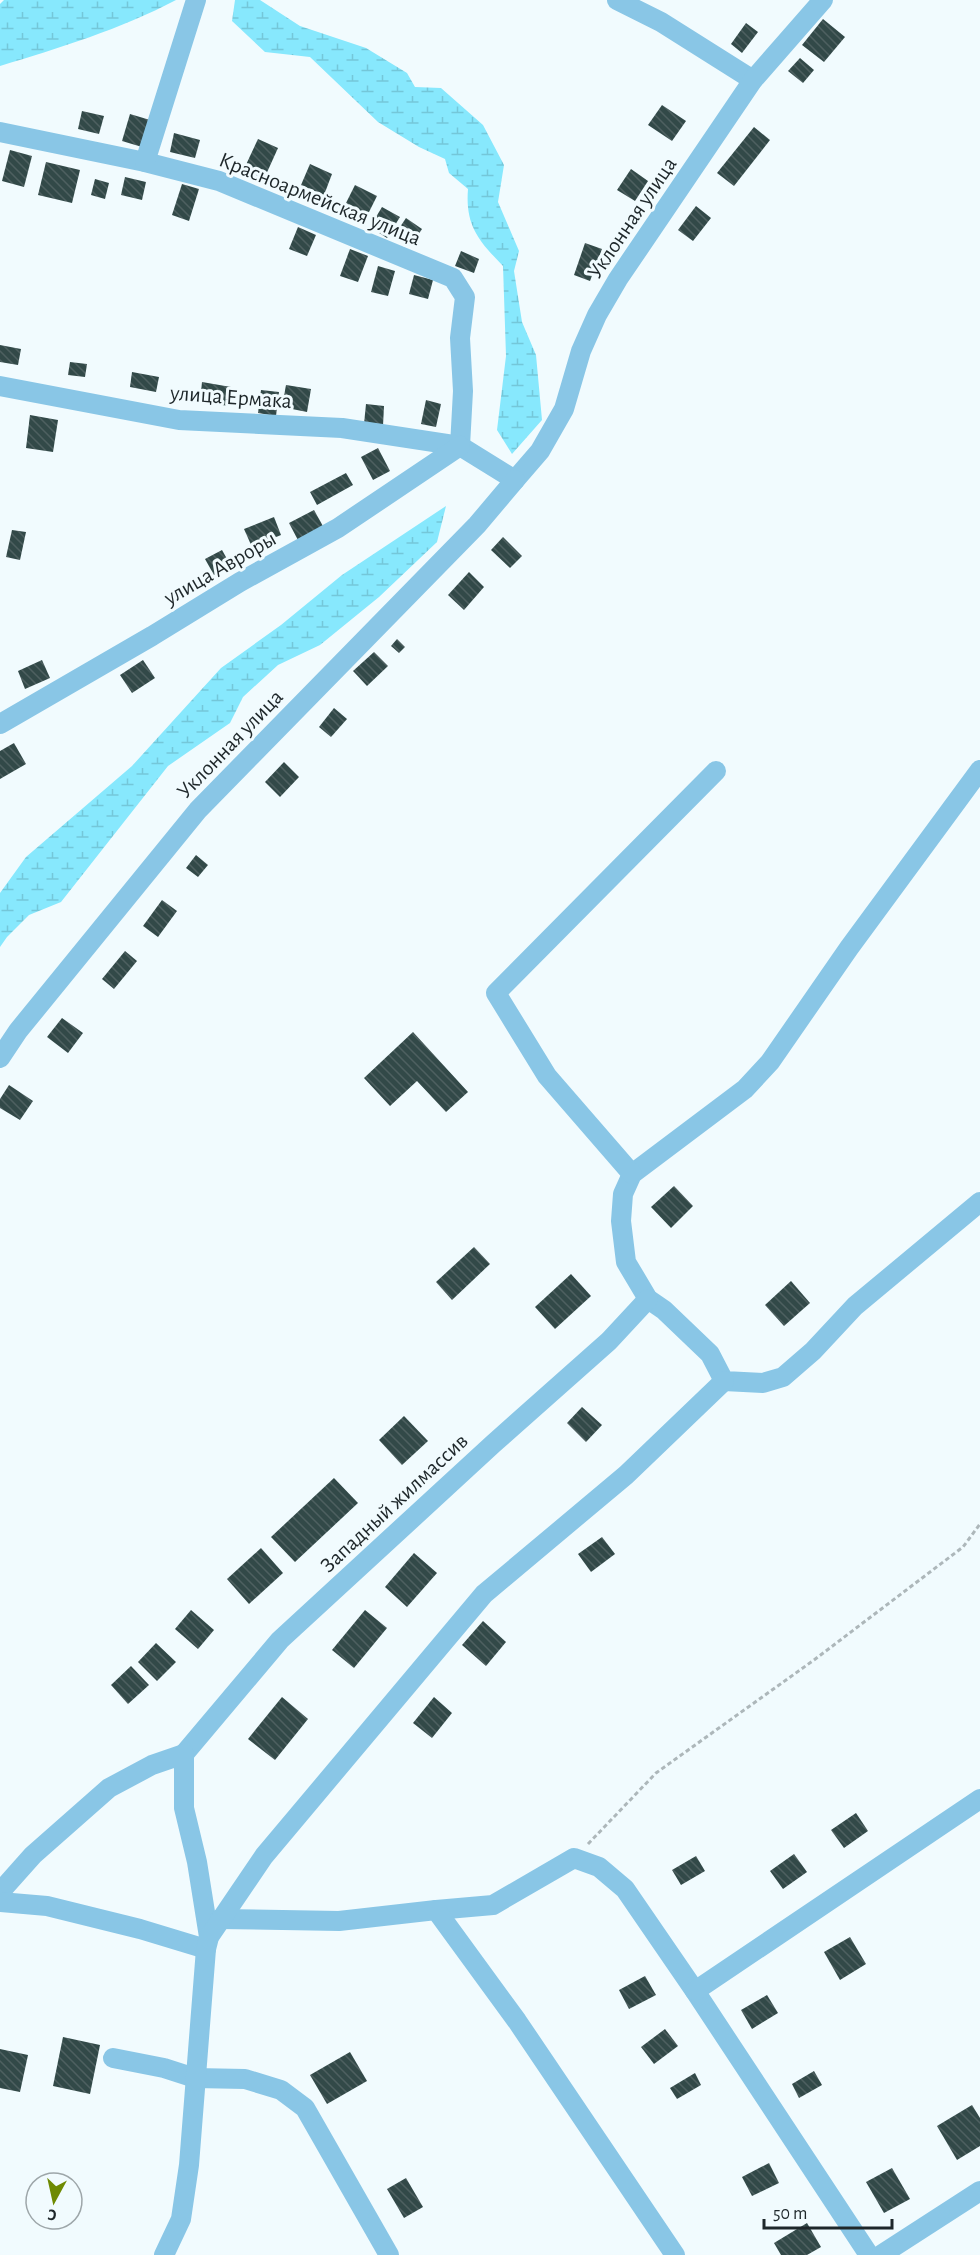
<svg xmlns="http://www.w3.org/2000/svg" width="980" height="2255" viewBox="0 0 980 2255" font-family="'Alegreya Sans',sans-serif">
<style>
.wetland{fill:url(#wetland-marsh)}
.building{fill:url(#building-back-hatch)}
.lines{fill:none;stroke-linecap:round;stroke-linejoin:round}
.path{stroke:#adb7ba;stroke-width:3;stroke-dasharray:4.5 3;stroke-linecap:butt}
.minor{stroke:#89c6e6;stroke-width:20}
.labels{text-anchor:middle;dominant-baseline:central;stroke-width:6;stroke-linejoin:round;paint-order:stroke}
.street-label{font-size:22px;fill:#1e272a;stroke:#f1fbfe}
</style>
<defs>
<pattern id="wetland-marsh" width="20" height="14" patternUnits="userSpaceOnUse" patternTransform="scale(1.5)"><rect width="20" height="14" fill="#87e8fd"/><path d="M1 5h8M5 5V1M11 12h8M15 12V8" fill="none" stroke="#74c7d9"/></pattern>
<pattern id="building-back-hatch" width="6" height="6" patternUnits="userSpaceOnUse" patternTransform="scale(1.5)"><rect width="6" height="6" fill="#324948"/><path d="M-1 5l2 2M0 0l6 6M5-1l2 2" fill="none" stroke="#4e6060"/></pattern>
</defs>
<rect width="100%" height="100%" fill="#f1fbfe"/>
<g class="wetland">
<path d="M4 0H176C121 29 59 48 0 66V4Z"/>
<path d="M235 0H260L300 26 366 48 407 73 415 87 441 88 483 125 504 165 498 202 519 251 514 271 522 322 536 355 542 420 512 454 497 430 506 356 503 266C479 241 465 226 468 189L449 173 445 159 419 147 378 122 310 57 265 52 232 21Z"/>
<path d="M446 506 437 542 379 597 320 645 278 665 243 697 230 723 168 766 61 902 29 915 7 937 0 947V893L26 857 132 766 221 668 281 625 342 575Z"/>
</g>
<g class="building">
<path d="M823 19 845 37 824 62 802 45Z"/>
<path d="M746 23 758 32 742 53 731 44Z"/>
<path d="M800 58 814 70 803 83 788 71Z"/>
<path d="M662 105 686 121 672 141 648 125Z"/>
<path d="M82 111 104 116 99 134 78 129Z"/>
<path d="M130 114 150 120 142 147 122 141Z"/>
<path d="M754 127 770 140 734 186 717 173Z"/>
<path d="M174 133 200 140 195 158 170 152Z"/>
<path d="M258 139 278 148 264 179 244 169Z"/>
<path d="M10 150 32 156 24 187 2 181Z"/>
<path d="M46 162 80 170 72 203 38 195Z"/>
<path d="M310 164 332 174 324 195 301 185Z"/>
<path d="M631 169 648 181 635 201 617 190Z"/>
<path d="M125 177 146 182 142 200 121 195Z"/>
<path d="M95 179 109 183 105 199 91 195Z"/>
<path d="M182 184 199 189 189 221 172 215Z"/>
<path d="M355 185 377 196 366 218 344 207Z"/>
<path d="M696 206 711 218 693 241 678 230Z"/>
<path d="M382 207 400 217 387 238 370 227Z"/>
<path d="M406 218 422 229 411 246 394 236Z"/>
<path d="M298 227 316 235 307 256 289 249Z"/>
<path d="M585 243 602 249 590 281 574 275Z"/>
<path d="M350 249 368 256 358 282 340 276Z"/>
<path d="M461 251 479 259 474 273 455 266Z"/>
<path d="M378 266 395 271 388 296 371 292Z"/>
<path d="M414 275 433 280 428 299 409 294Z"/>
<path d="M0 345 21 349 18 365 0 362Z"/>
<path d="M70 362 87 364 85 377 68 375Z"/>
<path d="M132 372 159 377 156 392 130 387Z"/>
<path d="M202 382 231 387 229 406 200 402Z"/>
<path d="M286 385 311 389 307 412 282 407Z"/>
<path d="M261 390 279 392 276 416 258 413Z"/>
<path d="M426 400 441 404 436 427 421 424Z"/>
<path d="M366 404 384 406 383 426 364 424Z"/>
<path d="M30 415 58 420 53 452 26 448Z"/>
<path d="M378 448 390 471 373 480 361 457Z"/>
<path d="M346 473 353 485 317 505 310 492Z"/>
<path d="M314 510 324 528 299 542 289 523Z"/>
<path d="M274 517 281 535 252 547 244 529Z"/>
<path d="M12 530 26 532 20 560 6 557Z"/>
<path d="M503 537 522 556 510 568 491 550Z"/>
<path d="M222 550 231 566 214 575 205 559Z"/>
<path d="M469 572 484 587 464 610 448 595Z"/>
<path d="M397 639 405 647 399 653 391 646Z"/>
<path d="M374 652 388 666 367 686 353 671Z"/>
<path d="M42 660 50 678 25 689 18 671Z"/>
<path d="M143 660 155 678 132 693 120 675Z"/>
<path d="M334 708 347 719 331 737 319 727Z"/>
<path d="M14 743 26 764 0 779V751Z"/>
<path d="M284 762 299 777 280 797 265 782Z"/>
<path d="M196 855 208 865 198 877 186 868Z"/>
<path d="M162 900 177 911 158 937 143 926Z"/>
<path d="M125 951 137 961 114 989 102 979Z"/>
<path d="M62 1018 83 1033 68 1053 47 1037Z"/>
<path d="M413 1032 468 1092 446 1112 417 1081 390 1106 364 1078Z"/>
<path d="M9 1085 33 1101 20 1120 0 1108V1099Z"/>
<path d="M674 1186 693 1206 671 1228 651 1207Z"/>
<path d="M474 1247 490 1264 452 1300 436 1282Z"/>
<path d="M571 1274 591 1296 555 1329 535 1307Z"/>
<path d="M791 1281 810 1303 784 1326 765 1305Z"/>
<path d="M582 1407 602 1425 586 1442 567 1423Z"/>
<path d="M404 1416 428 1441 402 1465 379 1440Z"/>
<path d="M334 1478 358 1503 295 1562 271 1537Z"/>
<path d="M602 1537 615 1554 591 1572 578 1554Z"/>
<path d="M261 1548 283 1573 249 1604 227 1579Z"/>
<path d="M414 1553 437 1573 407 1607 385 1587Z"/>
<path d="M191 1610 214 1630 198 1649 175 1629Z"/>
<path d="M365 1610 387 1628 354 1668 332 1650Z"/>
<path d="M483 1621 506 1642 486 1666 462 1645Z"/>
<path d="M156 1643 176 1662 157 1681 138 1662Z"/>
<path d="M131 1666 149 1685 128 1704 111 1685Z"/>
<path d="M282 1697 308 1719 275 1760 248 1739Z"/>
<path d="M434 1697 452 1713 432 1738 413 1723Z"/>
<path d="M856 1813 868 1831 844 1848 831 1830Z"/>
<path d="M794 1854 807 1872 783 1889 770 1871Z"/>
<path d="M696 1856 705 1871 681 1885 672 1870Z"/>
<path d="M850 1937 866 1964 840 1980 824 1952Z"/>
<path d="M645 1976 656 1995 629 2009 619 1990Z"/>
<path d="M767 1995 778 2013 752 2029 741 2010Z"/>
<path d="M665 2029 678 2046 654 2064 641 2047Z"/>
<path d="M63 2037 100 2045 90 2094 53 2086Z"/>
<path d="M0 2049 28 2055 20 2092 0 2088Z"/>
<path d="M350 2052 367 2081 327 2104 310 2075Z"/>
<path d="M814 2071 822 2085 799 2098 792 2084Z"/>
<path d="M695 2073 701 2085 677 2099 670 2088Z"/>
<path d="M972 2105 980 2118V2146L957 2160 937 2126Z"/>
<path d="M769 2163 779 2183 752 2196 742 2177Z"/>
<path d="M892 2168 910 2199 884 2213 866 2182Z"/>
<path d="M406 2178 423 2207 404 2218 387 2189Z"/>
<path d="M807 2223 821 2247 807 2255H781L774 2243Z"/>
</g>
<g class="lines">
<path class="path" d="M588 1844 656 1773 814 1660 963 1547 980 1524"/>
<g class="minor">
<path d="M617 0 661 22 753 80"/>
<path d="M0 132 145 162 219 181 453 278 465 297 460 338 463 391 460 446"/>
<path d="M145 162 196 0"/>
<path d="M0 386 179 420 342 428 460 446 515 480 540 451 564 409 581 351 597 315 618 279 753 80 823 0"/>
<path d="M0 724 152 636 240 582 338 528 460 446"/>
<path d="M980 770 849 948 770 1062 745 1089 632 1174 623 1194 621 1221 626 1262 648 1299 664 1310 710 1354 724 1381 763 1383 783 1377 813 1351 855 1306 980 1202"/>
<path d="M0 1058 18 1031 198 810 477 525 515 480"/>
<path d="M632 1174 547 1076 496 993 716 771"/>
<path d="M184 1754 280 1640 493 1444 609 1341 648 1299"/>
<path d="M0 1892 33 1855 109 1788 152 1765 184 1754V1808L197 1862 209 1937"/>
<path d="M0 1902 47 1906 140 1929 206 1949"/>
<path d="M436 1910 493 1905 574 1858 599 1867 625 1889 695 1991 869 2255"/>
<path d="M220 1919 339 1921 436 1910 517 2021 675 2255"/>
<path d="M695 1991 980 1799"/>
<path d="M113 2058 164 2068 195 2078 245 2079 281 2090 305 2108 389 2255"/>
<path d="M164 2255 181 2219 189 2165 206 1949 209 1937 264 1856 484 1594 626 1475 724 1381"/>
<path d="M881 2255 980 2191"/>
</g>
</g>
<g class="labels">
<g class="street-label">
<text transform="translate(320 199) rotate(22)">Красноармейская улица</text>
<text transform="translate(632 218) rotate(-56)">Уклонная улица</text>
<text transform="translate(231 397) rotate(4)">улица Ермака</text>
<text transform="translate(220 568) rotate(-30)">улица Авроры</text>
<text transform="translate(230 744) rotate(-46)">Уклонная улица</text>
<text transform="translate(394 1503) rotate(-43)">Западный жилмассив</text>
</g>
</g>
<g transform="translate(54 2201) rotate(188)"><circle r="28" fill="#f1fbfe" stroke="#9da6a9" stroke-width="1.5"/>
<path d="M0-4.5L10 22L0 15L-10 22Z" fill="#6e8a02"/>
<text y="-9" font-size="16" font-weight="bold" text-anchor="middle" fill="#1e272a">С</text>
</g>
<path d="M764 2219v9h128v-9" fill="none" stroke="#1e272a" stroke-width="3"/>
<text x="773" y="2219" font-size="18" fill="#1e272a" stroke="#f1fbfe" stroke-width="4.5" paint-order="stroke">50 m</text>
</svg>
